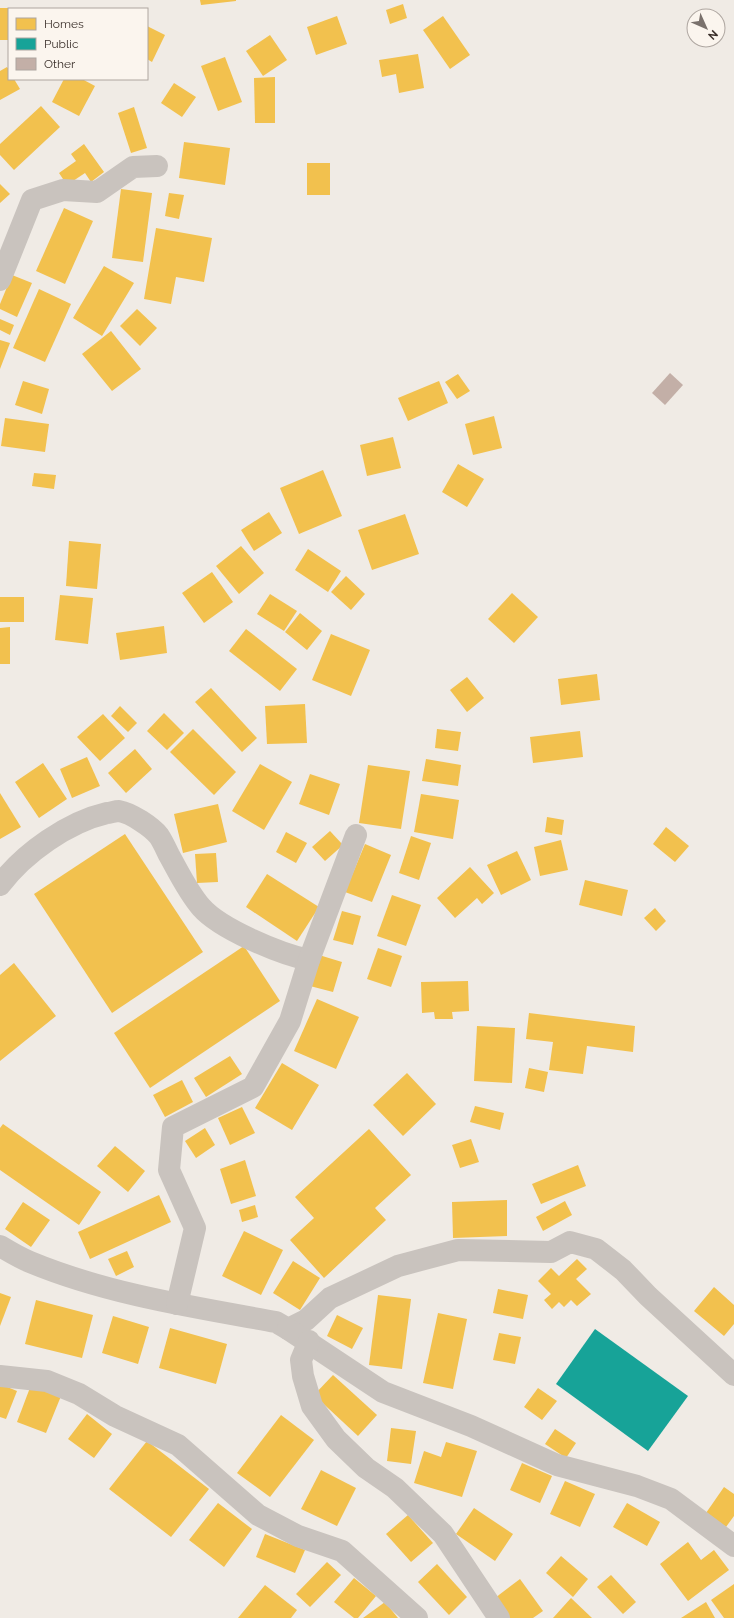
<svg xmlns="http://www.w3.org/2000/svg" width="734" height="1618" viewBox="0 0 734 1618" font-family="Raleway,sans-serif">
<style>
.homes{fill:#f2c14e}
.public{fill:#17a398}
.building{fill:#c3afa7}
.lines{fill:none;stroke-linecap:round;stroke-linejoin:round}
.minor{stroke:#c9c3be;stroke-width:22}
</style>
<rect width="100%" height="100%" fill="#f0ebe5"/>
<g class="homes">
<path d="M200 0H236V1L201 5Z"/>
<path d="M403 4 407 18 390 24 386 10Z"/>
<rect x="0" y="8" width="9" height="32"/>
<path d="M337 16 347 44 316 55 307 27Z"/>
<path d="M443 16 470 55 450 69 423 30Z"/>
<path d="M147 26 165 35 152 62 147 59Z"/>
<path d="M270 35 287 60 263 76 246 51Z"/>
<path d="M418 54 424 88 399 93 396 74 382 77 379 60Z"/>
<path d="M225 57 242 102 218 111 201 66Z"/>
<path d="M7 67 9 70V79H14L20 89 0 100V71Z"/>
<path d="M275 77V123H255L254 78Z"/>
<path d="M64 79H82L95 86 79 116 52 102Z"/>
<path d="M174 83 196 97 182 117 161 103Z"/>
<path d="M41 106 60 127 14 170 0 155V144Z"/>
<path d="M134 107 147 148 131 153 118 113Z"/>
<path d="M184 142 230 148 225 185 179 178Z"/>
<path d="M84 144 104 172 91 182 85 173 67 185 59 173 76 161 71 154Z"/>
<rect x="307" y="163" width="23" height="32"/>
<path d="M0 184 10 194 0 203Z"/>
<path d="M121 189 152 193 143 262 112 258Z"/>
<path d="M169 193 184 195 179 219 165 216Z"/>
<path d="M64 208 93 221 65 284 36 271Z"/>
<path d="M156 228 212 238 204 282 176 277 171 304 144 299Z"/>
<path d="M104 266 134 283 102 336 73 318Z"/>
<path d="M12 275 32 283 17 317 0 309V304Z"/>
<path d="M39 289 71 304 45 362 13 348Z"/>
<path d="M137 309 157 328 140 346 120 326Z"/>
<path d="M0 319 14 325 10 335 0 330Z"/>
<path d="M111 331 141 369 112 391 82 354Z"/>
<path d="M0 340 10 343 0 369Z"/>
<path d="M458 374 470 391 457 399 445 382Z"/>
<path d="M23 381 49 389 42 414 15 405Z"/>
<path d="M439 381 448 403 408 421 398 398Z"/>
<path d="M494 416 502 448 473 455 465 424Z"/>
<path d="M5 418 49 424 45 452 1 446Z"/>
<path d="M393 437 401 468 367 476 360 445Z"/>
<path d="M458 464 484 479 467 507 442 492Z"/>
<path d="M323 470 342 516 299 534 280 488Z"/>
<path d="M34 473 56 475 54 489 32 486Z"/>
<path d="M269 512 282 533 254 551 241 530Z"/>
<path d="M405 514 419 554 372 570 358 530Z"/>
<path d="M69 541 101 544 97 589 66 586Z"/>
<path d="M241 546 264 573 239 594 216 566Z"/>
<path d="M308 549 341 571 328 592 295 570Z"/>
<path d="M212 572 233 602 204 623 182 593Z"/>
<path d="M346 576 365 594 351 610 331 592Z"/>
<path d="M512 593 538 617 514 643 488 619Z"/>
<path d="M270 594 297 611 284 631 257 614Z"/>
<path d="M60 595 93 598 88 644 55 640Z"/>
<rect x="0" y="597" width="24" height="25"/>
<path d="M300 613 322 631 307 650 285 632Z"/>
<path d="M164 626 167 653 120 660 116 633Z"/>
<path d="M10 627V664H0V628Z"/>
<path d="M246 629 297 669 280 691 229 651Z"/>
<path d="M331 634 370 650 351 696 312 680Z"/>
<path d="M597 674 600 700 561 705 558 679Z"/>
<path d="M467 677 484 698 467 712 450 690Z"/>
<path d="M211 688 257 738 242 752 195 702Z"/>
<path d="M305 704 307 743 267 744 265 706Z"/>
<path d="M120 706 137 723 128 732 111 716Z"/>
<path d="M164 713 184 733 167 750 147 731Z"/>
<path d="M103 714 125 738 100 761 77 737Z"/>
<path d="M193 729 236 772 214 795 170 752Z"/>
<path d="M437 729 461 732 458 751 435 748Z"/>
<path d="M580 731 583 757 533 763 530 737Z"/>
<path d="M135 749 152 769 126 793 108 773Z"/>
<path d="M87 757 100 786 72 798 60 769Z"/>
<path d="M426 759 461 765 458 786 422 781Z"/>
<path d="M43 763 67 799 39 818 15 782Z"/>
<path d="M260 764 292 782 264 830 232 811Z"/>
<path d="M368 765 410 771 401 829 359 823Z"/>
<path d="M310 774 340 784 329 815 299 804Z"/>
<path d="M0 793 21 827 0 839Z"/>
<path d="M421 794 459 800 453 839 414 832Z"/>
<path d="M218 804 227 842 183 853 174 814Z"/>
<path d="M547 817 564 820 562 835 545 832Z"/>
<path d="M666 827 689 846 675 862 653 844Z"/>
<path d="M330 831 343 845 325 861 312 847Z"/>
<path d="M286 832 307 843 296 863 276 852Z"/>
<path d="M125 834 203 952 112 1013 34 894Z"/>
<path d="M411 836 431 843 419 880 399 873Z"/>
<path d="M561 840 568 870 540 876 534 847Z"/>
<path d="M365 844 391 855 372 902 345 892Z"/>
<path d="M517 851 531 880 501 895 487 865Z"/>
<path d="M216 853 218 882 197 883 195 854Z"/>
<path d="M470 867 494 893 482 904 477 898 455 918 437 898Z"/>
<path d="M267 874 319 907 297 941 246 907Z"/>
<path d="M585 880 628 890 622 916 579 905Z"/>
<path d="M392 895 421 905 406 946 377 936Z"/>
<path d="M655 908 666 921 656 931 644 918Z"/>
<path d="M342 911 361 916 353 945 333 940Z"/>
<path d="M244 946 280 1001 150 1088 114 1033Z"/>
<path d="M378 948 402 956 391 987 367 979Z"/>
<path d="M319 955 342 962 333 992 310 986Z"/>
<path d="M14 963 56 1016 0 1061V975Z"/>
<path d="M468 981 469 1011 452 1012 453 1019H435L434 1012 422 1013 421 982Z"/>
<path d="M317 999 359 1017 336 1069 294 1051Z"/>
<path d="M529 1013 635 1026 633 1052 587 1046 583 1074 549 1070 553 1042 526 1039Z"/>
<path d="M477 1026 515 1028 512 1083 474 1081Z"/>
<path d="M230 1056 242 1074 206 1097 194 1078Z"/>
<path d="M282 1063 319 1085 292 1130 255 1108Z"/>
<path d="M529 1068 548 1072 544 1092 525 1088Z"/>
<path d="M407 1073 436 1104 403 1136 373 1105Z"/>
<path d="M182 1080 193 1102 165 1117 153 1095Z"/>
<path d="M475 1106 504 1113 500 1130 470 1122Z"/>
<path d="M242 1107 255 1133 230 1145 218 1118Z"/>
<path d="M3 1124 101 1192 79 1225 0 1170V1128Z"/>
<path d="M205 1128 215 1145 196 1158 185 1141Z"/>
<path d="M369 1129 411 1175 375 1208 386 1220 324 1278 290 1240 314 1218 295 1197Z"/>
<path d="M471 1139 479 1162 460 1168 452 1145Z"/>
<path d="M115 1146 145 1171 128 1192 97 1166Z"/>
<path d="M245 1160 256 1196 231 1204 220 1169Z"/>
<path d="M578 1165 586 1186 541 1204 532 1184Z"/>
<path d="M159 1195 171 1222 90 1259 78 1232Z"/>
<path d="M507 1200V1236L453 1238 452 1202Z"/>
<path d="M565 1201 572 1215 543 1231 536 1217Z"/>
<path d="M23 1202 50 1220 31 1247 5 1229Z"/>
<path d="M255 1205 258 1217 242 1222 239 1210Z"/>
<path d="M244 1231 283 1250 261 1295 222 1276Z"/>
<path d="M127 1251 134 1267 116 1276 108 1259Z"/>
<path d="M577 1259 587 1269 576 1279 591 1294 577 1306 571 1300 564 1307 559 1302 552 1309 544 1300 551 1294 538 1281 551 1268 559 1276Z"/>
<path d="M293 1261 320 1278 300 1310 273 1293Z"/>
<path d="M714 1287 734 1305V1324L724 1336 694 1311Z"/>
<path d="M498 1289 528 1295 523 1319 493 1313Z"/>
<path d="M0 1293 11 1297 0 1326Z"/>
<path d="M378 1295 411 1299 402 1369 369 1365Z"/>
<path d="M36 1300 93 1315 82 1358 25 1344Z"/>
<path d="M438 1313 467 1319 453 1389 423 1383Z"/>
<path d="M337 1315 363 1328 352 1349 327 1336Z"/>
<path d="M113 1316 149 1327 138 1364 102 1353Z"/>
<path d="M170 1328 227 1344 216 1384 159 1368Z"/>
<path d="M499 1333 521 1337 515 1364 493 1360Z"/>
<path d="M333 1375 377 1415 358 1436 314 1395Z"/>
<path d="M0 1384 17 1391 6 1419 0 1417Z"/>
<path d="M31 1385 61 1396 46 1433 17 1422Z"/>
<path d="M538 1388 557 1401 542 1420 524 1407Z"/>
<path d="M87 1414 112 1434 94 1458 68 1439Z"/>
<path d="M281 1415 314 1440 270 1497 237 1473Z"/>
<path d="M391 1428 416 1431 411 1464 387 1461Z"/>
<path d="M555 1429 576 1443 566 1458 545 1444Z"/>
<path d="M147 1441 209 1489 171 1537 109 1489Z"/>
<path d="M446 1442 477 1451 462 1497 414 1483 424 1451 441 1457Z"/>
<path d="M522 1463 552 1476 540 1503 510 1490Z"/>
<path d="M321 1470 356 1488 337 1526 301 1509Z"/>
<path d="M565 1481 595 1494 580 1527 550 1514Z"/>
<path d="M724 1487 734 1494V1516L726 1527 706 1513Z"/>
<path d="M218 1503 252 1529 224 1567 189 1540Z"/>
<path d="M627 1503 660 1522 647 1546 613 1527Z"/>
<path d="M474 1508 513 1534 495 1561 456 1534Z"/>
<path d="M408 1515 433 1543 411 1562 386 1534Z"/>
<path d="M265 1534 305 1550 295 1573 256 1557Z"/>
<path d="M688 1542 701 1560 714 1550 729 1570 688 1601 660 1564Z"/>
<path d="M561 1556 588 1579 573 1597 546 1573Z"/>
<path d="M327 1562 341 1575 310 1607 296 1594Z"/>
<path d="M437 1564 467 1597 449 1615 418 1582Z"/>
<path d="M611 1575 636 1602 623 1614 597 1587Z"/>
<path d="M354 1578 376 1596 358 1618H354L334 1602Z"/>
<path d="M520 1579 543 1611 533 1618H510L495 1598Z"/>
<path d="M734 1584V1618H724L711 1600Z"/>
<path d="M265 1585 297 1610 291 1618H238Z"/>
<path d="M571 1598 592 1618H553Z"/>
<path d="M385 1602 398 1618H363Z"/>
<path d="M706 1602 715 1618H681Z"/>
</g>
<path class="public" d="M595 1329 688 1396 648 1451 556 1384Z"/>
<path class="building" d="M670 373 683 385 665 405 652 393Z"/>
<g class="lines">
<g class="minor">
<path d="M0 280 32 200 63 190 97 192 133 167 157 166"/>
<path d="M0 885C24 853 68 822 107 813 110 813 115 811 119 811 131 813 152 827 159 836 163 842 166 849 169 855 179 873 188 892 201 907 220 929 280 954 309 960"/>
<path d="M0 1246C10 1252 20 1258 30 1262 107 1294 193 1307 276 1322L288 1329 306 1320 330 1298 398 1266 458 1250 551 1252 570 1242 596 1249 623 1270 648 1296 734 1375"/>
<path d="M177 1304 195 1228 169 1170 173 1127 253 1087 290 1021 309 960 356 835"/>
<path d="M288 1329 383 1392 471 1426 557 1465 637 1486 671 1499 734 1546"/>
<path d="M309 1341 301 1360 303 1376 312 1406 336 1439 366 1468 395 1488 443 1534 499 1618"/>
<path d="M0 1376 47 1381 79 1394 115 1416 178 1445 258 1515 298 1536 342 1551 417 1618"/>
</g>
</g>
<rect x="8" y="8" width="140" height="72" fill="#fbf5ee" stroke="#aea6a0"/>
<rect x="16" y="18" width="20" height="12" fill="#f2c14e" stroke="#aea6a0"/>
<text x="44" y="28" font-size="12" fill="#3b302b">Homes</text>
<rect x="16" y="38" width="20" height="12" fill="#17a398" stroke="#aea6a0"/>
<text x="44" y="48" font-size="12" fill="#3b302b">Public</text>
<rect x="16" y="58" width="20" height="12" fill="#c3afa7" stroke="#aea6a0"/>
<text x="44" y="68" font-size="12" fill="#3b302b">Other</text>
<g transform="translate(706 28) rotate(135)"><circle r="19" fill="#fbf5ee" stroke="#aea6a0"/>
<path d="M0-3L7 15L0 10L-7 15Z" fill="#7a716c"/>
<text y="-6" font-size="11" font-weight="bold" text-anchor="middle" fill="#3b302b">N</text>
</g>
</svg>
